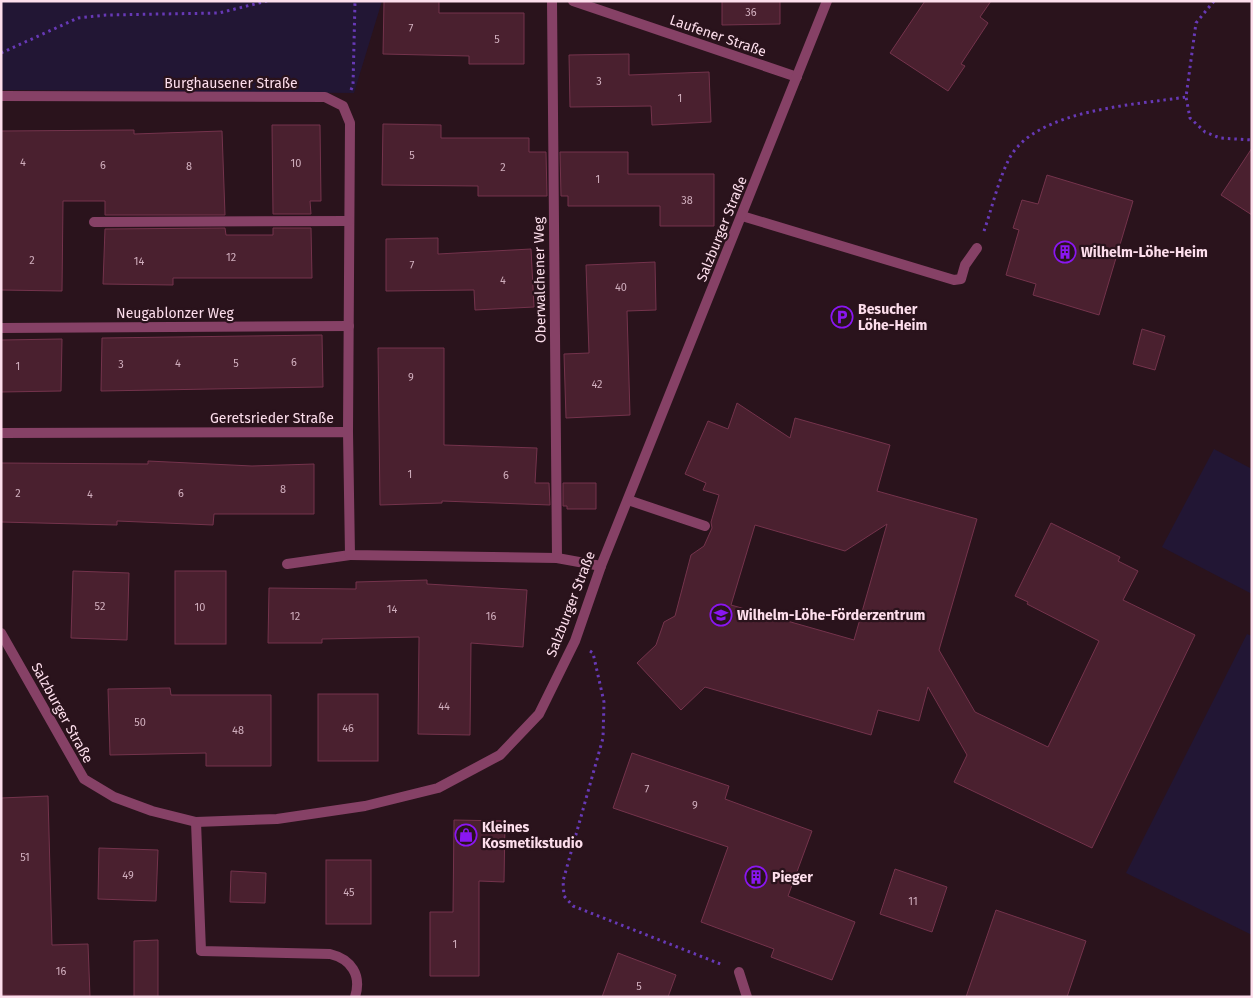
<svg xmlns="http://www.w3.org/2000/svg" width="1253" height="998" viewBox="0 0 1253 998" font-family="'Fira Sans',sans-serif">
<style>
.green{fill:#221634}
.building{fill:#4a202f;stroke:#74334c;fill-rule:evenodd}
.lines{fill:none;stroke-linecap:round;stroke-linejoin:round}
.path{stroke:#6739b6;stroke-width:3;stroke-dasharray:2.5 4;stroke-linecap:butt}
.service{stroke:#864166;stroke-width:10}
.minor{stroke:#864166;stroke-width:10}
.labels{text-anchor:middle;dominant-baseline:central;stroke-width:4.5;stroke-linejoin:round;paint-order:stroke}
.number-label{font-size:11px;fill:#d0aebd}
.street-label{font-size:14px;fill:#fddeec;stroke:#2a131c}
.poi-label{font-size:14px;font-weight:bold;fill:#fddeec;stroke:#2a131c;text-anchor:start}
</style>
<rect width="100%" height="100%" fill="#2a131c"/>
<g class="green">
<path d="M1 1H382L354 93 1 90Z"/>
<path d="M1214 449 1252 469V594L1162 547Z"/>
<path d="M1247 634 1252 636V935L1126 873Z"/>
</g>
<g class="building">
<path d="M384 1H439V13H524V64H469V56L383 54Z"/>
<path d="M722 1H780V24L722 25Z"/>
<path d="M925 1H991L980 17 988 23 961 64 965 66 948 91 890 53Z"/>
<path d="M629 54V75L709 72 711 122 652 125 651 106 570 107 569 55Z"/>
<path d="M383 124 441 125V138H529V152H546L547 196H478V186L382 185Z"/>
<path d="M272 125H320L321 201H310L311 214H273Z"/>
<path d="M134 130V134L222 131 225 215H105V201H63L62 291 1 290V131Z"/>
<path d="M1252 148V215L1221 195Z"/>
<path d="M560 152H628V174H714V226H660V206H568V196H561Z"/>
<path d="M1047 175 1133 201 1099 315 1033 295 1036 284 1006 275 1019 230 1013 228 1022 200 1038 204Z"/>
<path d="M225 228 226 235H273V228H311L312 278H173V285L103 284 105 229Z"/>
<path d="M438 238V254L531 249 534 307 475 310 474 290 386 291V239Z"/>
<path d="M655 262 656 310 627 311 630 415 566 418 564 354 589 353 586 265Z"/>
<path d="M1142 329 1165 336 1155 370 1133 364Z"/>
<path d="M322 335 323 387 101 391 102 338Z"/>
<path d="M62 339 61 391 1 392V340Z"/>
<path d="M378 348H444V445L537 448 535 483H549L550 505 442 501V503L380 505Z"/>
<path d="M737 403 790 438 795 418 890 445 877 491 977 519 939 650 975 712 1048 747 1099 641 1027 604 1028 602 1015 596 1051 523 1120 557 1118 561 1138 571 1123 600 1195 635 1092 848 954 782 967 755 928 687 919 721 878 710 871 735 705 687 681 710 637 663 656 645 664 622 675 616 691 555 704 546 712 528 711 522 719 495 703 490 706 483 685 474 708 421 728 429ZM887 524 854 640 731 605 755 525 845 551Z"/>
<path d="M148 461 252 466 314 464V514H214L213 525 117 521V525L1 522V463L148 464Z"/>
<path d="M563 483H596V509H567V506H563Z"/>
<path d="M73 571 129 573 127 640 71 638Z"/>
<rect x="175" y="571" width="51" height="73"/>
<path d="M427 580V584L527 590 523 647 471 643 470 735 418 734 419 637 322 639V643H268L269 588 356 589V582Z"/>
<path d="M170 688 171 695H271V766H206V753L110 755 108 689Z"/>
<rect x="318" y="694" width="60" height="67"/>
<path d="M632 753 729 786 725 799 812 831 788 896 855 922 832 980 771 957 774 949 701 922 728 847 613 808Z"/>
<path d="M48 796 52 945 88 944 90 997 1 995V798Z"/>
<path d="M454 820 505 821 504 882 479 881V976H430V912H453Z"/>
<path d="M99 848 158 850 156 901 98 899Z"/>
<rect x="326" y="860" width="45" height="64"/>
<path d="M895 869 947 887 932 932 880 914Z"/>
<path d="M231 871 266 873 265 903 230 902Z"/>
<path d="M996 910 1086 941 1067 997H966Z"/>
<path d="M158 940V997H134V941Z"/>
<path d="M618 953 676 975 668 997H602Z"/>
</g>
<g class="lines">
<g class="path">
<path d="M1214 1 1196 23 1186 97 1190 118 1205 132 1220 138 1252 140"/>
<path d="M1 53 78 18 106 15 219 13 267 1"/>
<path d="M351 90 353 85 355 1"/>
<path d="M984 231C992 208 998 181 1009 159 1035 109 1136 105 1186 97"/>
<path d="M590 651 593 653 604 702 603 738 563 881 564 896 573 906 723 965"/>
</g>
<g class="service">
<path d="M742 216 954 280 961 279 965 265 977 248"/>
<path d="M628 500 705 526"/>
<path d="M287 564 350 555"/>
<path d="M739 972 747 997"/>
</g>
<g class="minor">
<path d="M552 1 557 558"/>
<path d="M573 1 797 77"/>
<path d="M1 96 325 97 343 106 350 123 348 432"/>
<path d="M94 222 349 221"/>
<path d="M1 328 349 326"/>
<path d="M1 433 348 432 350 555 557 558 601 566"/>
<path d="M1 633 84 779 114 797 152 811 196 822 277 819 365 806 438 788 500 755 539 714 575 641 601 566 827 1"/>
<path d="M196 822 201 951 330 954C351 959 362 975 355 997"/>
</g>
</g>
<defs>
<g id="building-ring" transform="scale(1.125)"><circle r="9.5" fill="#2a131c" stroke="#8a16f1" stroke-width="1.5"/><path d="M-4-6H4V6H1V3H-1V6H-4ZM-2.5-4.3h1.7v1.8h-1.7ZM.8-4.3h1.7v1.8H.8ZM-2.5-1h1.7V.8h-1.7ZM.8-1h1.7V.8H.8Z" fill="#8a16f1"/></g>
<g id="parking-ring" transform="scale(1.125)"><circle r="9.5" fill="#2a131c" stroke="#8a16f1" stroke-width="1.5"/><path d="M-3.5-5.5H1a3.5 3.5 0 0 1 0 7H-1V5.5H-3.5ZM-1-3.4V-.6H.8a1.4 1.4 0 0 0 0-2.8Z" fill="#8a16f1"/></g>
<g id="school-ring" transform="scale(1.125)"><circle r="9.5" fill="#2a131c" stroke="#8a16f1" stroke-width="1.5"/><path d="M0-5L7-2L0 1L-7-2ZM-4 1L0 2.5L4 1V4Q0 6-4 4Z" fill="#8a16f1"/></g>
<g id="shop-ring" transform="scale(1.125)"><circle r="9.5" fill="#2a131c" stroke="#8a16f1" stroke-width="1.5"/><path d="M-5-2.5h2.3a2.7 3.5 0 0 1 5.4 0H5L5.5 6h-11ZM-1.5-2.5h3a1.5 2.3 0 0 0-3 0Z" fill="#8a16f1"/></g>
</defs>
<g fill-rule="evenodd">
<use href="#building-ring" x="1065" y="252"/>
<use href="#parking-ring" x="842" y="317"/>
<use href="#school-ring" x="721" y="615"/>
<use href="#shop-ring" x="466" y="835"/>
<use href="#building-ring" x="756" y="877"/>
</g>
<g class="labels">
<g class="number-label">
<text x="751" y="12">36</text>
<text x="411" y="28">7</text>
<text x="497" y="39">5</text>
<text x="599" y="81">3</text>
<text x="680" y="98">1</text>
<text x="412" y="155">5</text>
<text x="23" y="162">4</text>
<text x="296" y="163">10</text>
<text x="103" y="165">6</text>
<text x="189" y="166">8</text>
<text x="503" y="167">2</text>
<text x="598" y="179">1</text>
<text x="687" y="200">38</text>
<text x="231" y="257">12</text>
<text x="32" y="260">2</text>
<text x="139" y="261">14</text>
<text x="412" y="265">7</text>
<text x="503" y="280">4</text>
<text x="621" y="287">40</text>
<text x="294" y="362">6</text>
<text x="178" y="363">4</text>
<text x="236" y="363">5</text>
<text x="121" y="364">3</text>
<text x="18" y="366">1</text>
<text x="411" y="377">9</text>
<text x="597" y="384">42</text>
<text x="410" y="474">1</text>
<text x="506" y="475">6</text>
<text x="283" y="489">8</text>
<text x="18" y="493">2</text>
<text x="181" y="493">6</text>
<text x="90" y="494">4</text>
<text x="100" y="606">52</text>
<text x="200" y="607">10</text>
<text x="392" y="609">14</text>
<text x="295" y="616">12</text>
<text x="491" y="616">16</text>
<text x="444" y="706">44</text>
<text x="140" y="722">50</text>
<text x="348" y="728">46</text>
<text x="238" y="730">48</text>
<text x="647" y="789">7</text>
<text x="695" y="805">9</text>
<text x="25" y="857">51</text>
<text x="128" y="875">49</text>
<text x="349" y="892">45</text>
<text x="913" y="901">11</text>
<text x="455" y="944">1</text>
<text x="61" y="971">16</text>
<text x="639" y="986">5</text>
</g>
<g class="street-label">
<text transform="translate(718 36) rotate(19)">Laufener Straße</text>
<text x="231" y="83">Burghausener Straße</text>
<text transform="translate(722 229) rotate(-68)">Salzburger Straße</text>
<text transform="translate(540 280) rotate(-91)">Oberwalchener Weg</text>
<text x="175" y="313">Neugablonzer Weg</text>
<text x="272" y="418">Geretsrieder Straße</text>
<text transform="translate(571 604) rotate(-69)">Salzburger Straße</text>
<text transform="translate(62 713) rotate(61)">Salzburger Straße</text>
</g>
<g class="poi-label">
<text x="1081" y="252">Wilhelm-Löhe-Heim</text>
<text x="858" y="309">Besucher<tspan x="858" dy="16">Löhe-Heim</tspan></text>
<text x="737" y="615">Wilhelm-Löhe-Förderzentrum</text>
<text x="482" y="827">Kleines<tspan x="482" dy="16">Kosmetikstudio</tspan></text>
<text x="772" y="877">Pieger</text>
</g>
</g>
<rect width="1253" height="998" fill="none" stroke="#fddeec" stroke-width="5"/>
</svg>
